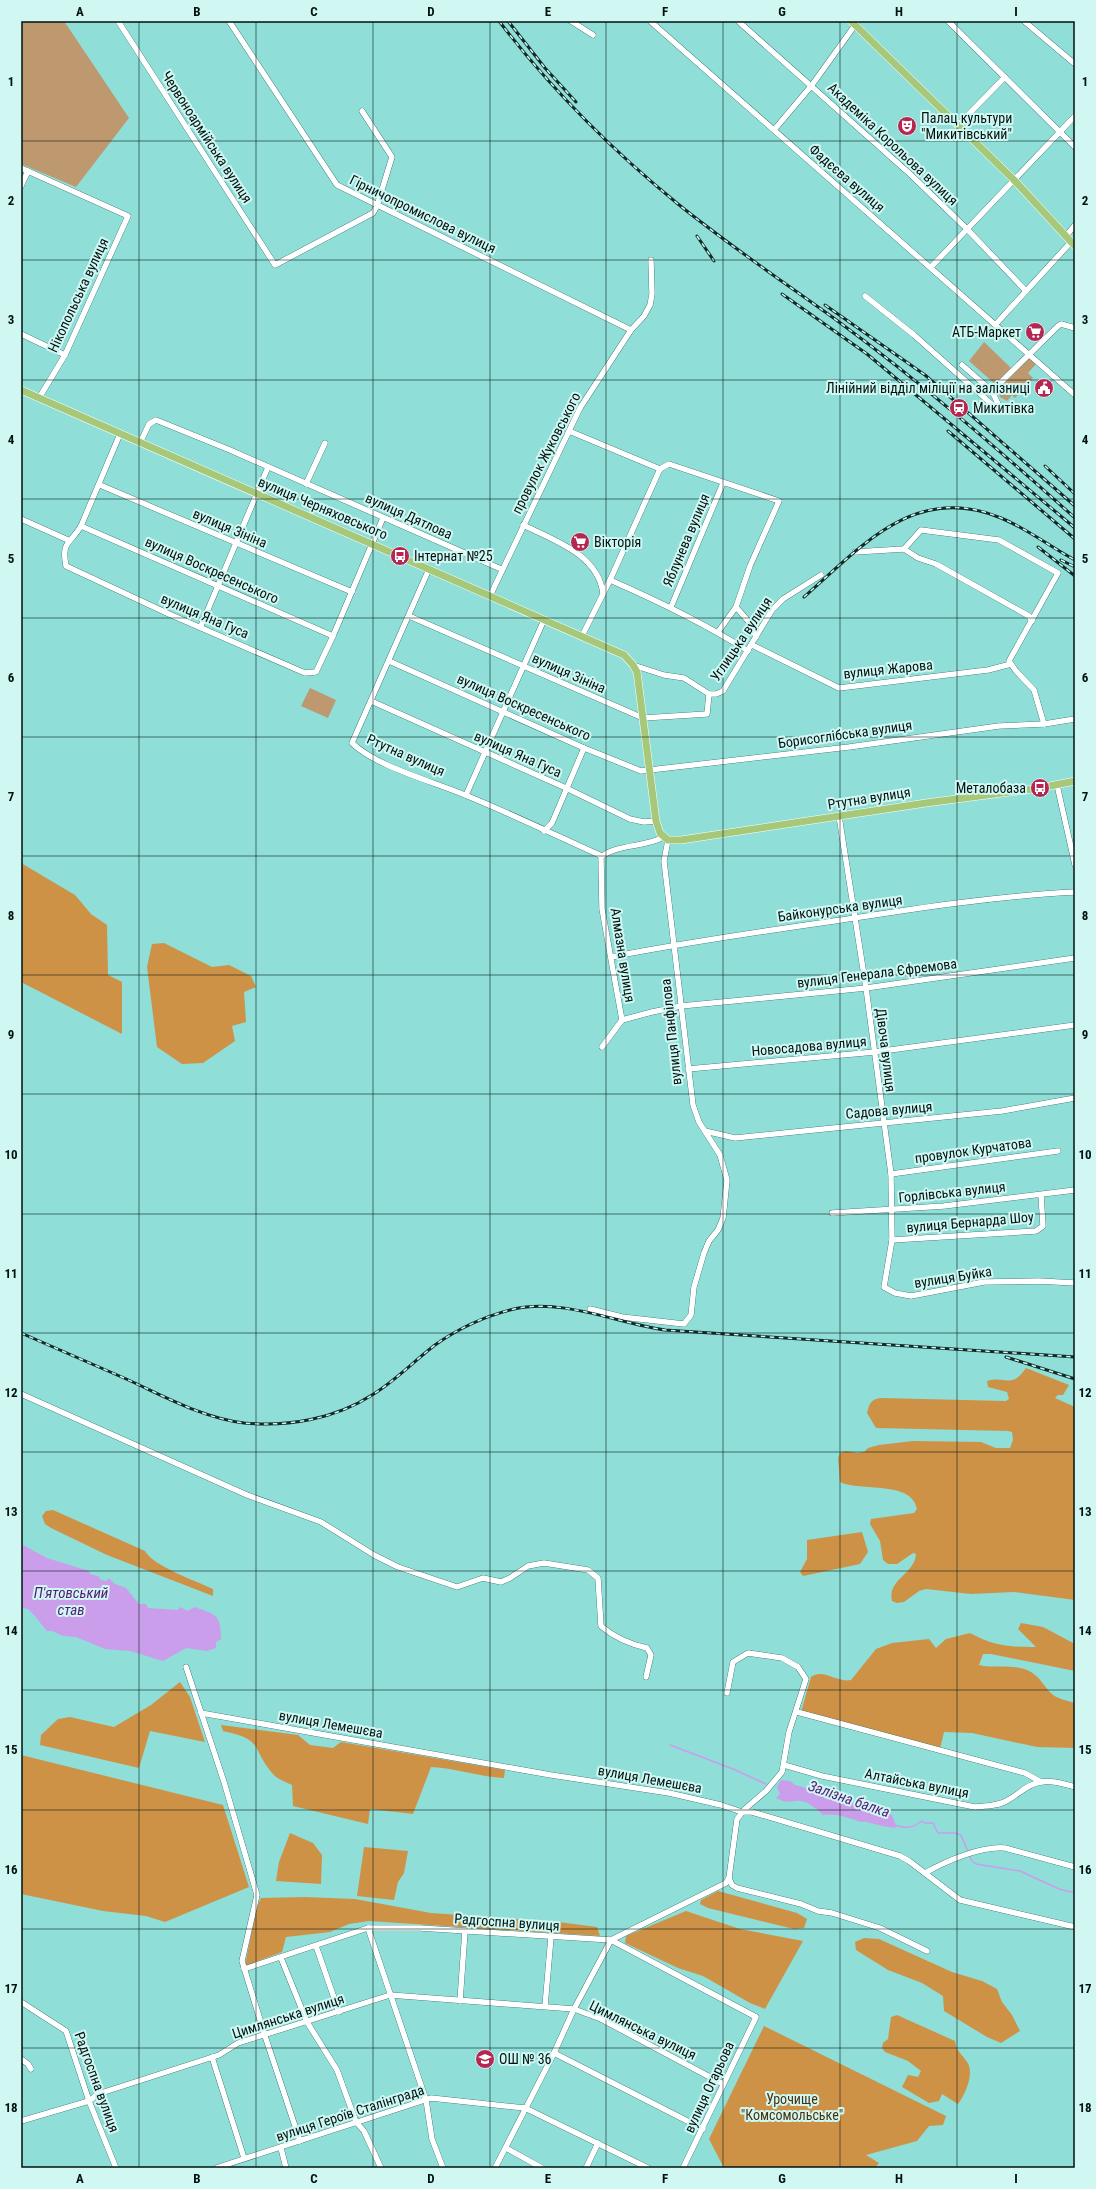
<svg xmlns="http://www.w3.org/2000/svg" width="1096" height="2189" viewBox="0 0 1096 2189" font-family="'Roboto Condensed',sans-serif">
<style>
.green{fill:#be996f}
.forest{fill:#ce9247}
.water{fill:#ca9eeb}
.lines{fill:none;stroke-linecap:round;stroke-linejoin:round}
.stream{stroke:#ca9eeb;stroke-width:1.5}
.minor-casing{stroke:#12534f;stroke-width:6}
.major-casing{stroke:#fff;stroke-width:8}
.minor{stroke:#fff;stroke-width:5.5}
.major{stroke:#a7c779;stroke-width:7}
.rail-casing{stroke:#102a28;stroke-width:3}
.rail{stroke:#d1f7f3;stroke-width:1.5;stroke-dasharray:4.5;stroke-linecap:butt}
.grid{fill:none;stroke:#001311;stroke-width:1;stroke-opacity:0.55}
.labels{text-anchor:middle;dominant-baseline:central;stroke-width:4;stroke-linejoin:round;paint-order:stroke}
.poi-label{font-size:14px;fill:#001311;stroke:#d1f7f3;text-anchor:start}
.street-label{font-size:14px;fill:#001311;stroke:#d1f7f3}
.park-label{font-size:14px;fill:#49300f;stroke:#d1f7f3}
.water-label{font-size:15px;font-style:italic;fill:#541b74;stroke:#d1f7f3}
.neatline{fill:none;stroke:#001311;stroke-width:1.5}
.grid-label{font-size:13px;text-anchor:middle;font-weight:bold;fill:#001311}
</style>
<rect width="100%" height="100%" fill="#8fded8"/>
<g class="green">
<path d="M21 21H64L129 118 76 187 21 164Z"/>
<path d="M984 342 1011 368 995 384 969 361Z"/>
<path d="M1028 355 1037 363 1028 373 1033 378 1015 398 1012 395 1007 401 1000 397 997 386Z"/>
<path d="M310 688 336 700 328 718 301 706Z"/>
</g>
<g class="forest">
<path d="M21 863 75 895 91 914 107 925 108 975 122 982V1034L21 982Z"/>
<path d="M164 943 212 967 229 965 251 976 256 987 244 992 246 1022 232 1026 235 1041 203 1063 182 1064 157 1047 147 967 152 944Z"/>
<path d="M1026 1368 1069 1385 1063 1395H1058L1055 1398 1075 1407V1600L1014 1592 971 1594 926 1589 919 1591 904 1602 897 1603 892 1601C887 1579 915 1574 916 1554L913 1553 897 1564H888L883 1560 880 1541 870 1524 871 1519 914 1513 917 1509C912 1480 860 1492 840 1482L838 1458 840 1453 846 1451 857 1453 864 1452 868 1448 879 1445 913 1441 981 1442 996 1448H1010L1013 1440 1012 1432 1008 1431 876 1428 867 1413C869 1404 871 1399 881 1398L1006 1401 1009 1399 1007 1392 988 1387 987 1381C1007 1375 1011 1390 1026 1368Z"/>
<path d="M53 1510 145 1551C153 1566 196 1581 213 1589V1596L107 1555 51 1528 45 1524 42 1516 46 1511Z"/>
<path d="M862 1532 868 1552 860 1564 803 1576 800 1572 807 1559V1540Z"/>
<path d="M1021 1623 1043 1627 1075 1644V1671L991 1654H983L979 1665C995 1669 1015 1663 1031 1672 1040 1677 1045 1688 1052 1694 1057 1699 1069 1701 1075 1703V1748L1037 1747 972 1733 944 1732 940 1749 801 1712 811 1677C824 1668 836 1683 851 1680L876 1649 892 1643 929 1639 936 1648 946 1639 970 1633C994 1646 1009 1647 1036 1647L1018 1629Z"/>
<path d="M180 1682 190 1697 205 1742 150 1731 139 1768 40 1745 41 1735 58 1719 70 1717 114 1727 151 1705Z"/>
<path d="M221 1725 298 1735 310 1745 333 1748 341 1742 505 1770 504 1778C479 1777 456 1768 431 1767L413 1814 370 1809 368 1824 293 1806 292 1785C286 1782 277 1779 273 1774 250 1747 265 1740 223 1731Z"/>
<path d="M21 1755 223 1805 249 1887 165 1922 146 1916 103 1911 21 1894Z"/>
<path d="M290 1833 313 1843 322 1855 321 1884 276 1881 279 1862Z"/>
<path d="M364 1847 408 1851 404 1873 398 1882 394 1900 357 1896Z"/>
<path d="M718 1891 797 1913 807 1919 804 1928 794 1929 708 1908 700 1904 701 1900Z"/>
<path d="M304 1897 355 1899 431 1913 558 1922 597 1927 600 1936 369 1921 349 1924 330 1932 286 1937 282 1952 245 1966 256 1909 261 1898Z"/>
<path d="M686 1911 740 1929 803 1941 765 2009 750 2003 703 1976 678 1968 625 1943 626 1936Z"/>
<path d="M864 1938 879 1939 952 1972 982 1981 997 1989 1002 2002 1012 2015 1020 2031 1001 2043 987 2037 944 2011 943 1996 922 1983 888 1970 856 1950 855 1942Z"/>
<path d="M897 2015 955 2041C956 2051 962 2054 967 2062 975 2073 965 2095 958 2104L942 2094 939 2101 929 2103 902 2087 908 2075 918 2077 921 2071 908 2061 885 2052 882 2048 883 2043 888 2039 891 2017Z"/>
<path d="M764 2026 946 2116 943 2125 929 2126 917 2141 866 2155 879 2163 875 2168H724L709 2139Z"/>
</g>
<g class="water">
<path d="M21 1544 47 1558 89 1571 90 1574 98 1576 101 1580 106 1581 109 1578 115 1584 126 1588 139 1604H146L148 1608 177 1610 181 1607 187 1611 195 1607C215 1615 221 1613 221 1639L216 1642V1648L207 1651 186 1648 163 1661 130 1651 105 1649 76 1637 63 1636 52 1631H47L34 1615 28 1609 23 1608 21 1610Z"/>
<path d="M781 1780 790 1781 795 1785 825 1793 837 1800H847L851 1803 892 1815 896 1826 895 1828C885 1827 877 1825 867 1822 864 1821 861 1823 858 1821 847 1817 834 1813 823 1815 819 1811 809 1802 801 1801 789 1800 790 1805 776 1798L780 1794 777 1787Z"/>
</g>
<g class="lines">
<g class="stream">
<path d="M670 1745 733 1769 766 1784"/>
<path d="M894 1825C908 1829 912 1828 922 1821L925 1823H933L938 1833H955L961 1835 972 1861 976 1864 1020 1871 1059 1889 1075 1893"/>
</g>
<g class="minor-casing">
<g id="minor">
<path d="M118 21 275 265 373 213 377 206 392 157 362 111"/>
<path d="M229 21 337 185 631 330"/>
<path d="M571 21 593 35"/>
<path d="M650 21 1075 395"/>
<path d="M738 21 910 174 966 228 1026 291"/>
<path d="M948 21 1075 147"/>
<path d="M1024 21 1075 64"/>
<path d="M958 125 1005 77"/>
<path d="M774 130 812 85 858 21"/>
<path d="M21 168 128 216 65 355 39 398"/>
<path d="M21 186 28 171"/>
<path d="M1066 236 1075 225"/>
<path d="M931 267 1075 116"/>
<path d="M865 296 914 335 996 408 998 404 992 391 997 386 1058 326 1061 324 1075 328"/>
<path d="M995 325 1071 242"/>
<path d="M21 334 65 355"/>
<path d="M962 365 992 391"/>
<path d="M569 431 660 469 669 464 779 501 750 566 736 607 718 632"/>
<path d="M120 434 81 526C71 544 61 540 66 566L169 614 305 673 316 672 333 636 383 518"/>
<path d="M140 443 149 424 156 420 230 450 501 569"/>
<path d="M306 484 325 443"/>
<path d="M100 485 352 592"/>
<path d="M21 519 68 540"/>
<path d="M523 525C554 540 599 555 603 594"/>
<path d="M81 526 333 636"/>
<path d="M904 549 918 558 936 564 1029 616 1032 621"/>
<path d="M855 552 904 549 921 530 999 540 1058 573 1009 661 1016 671 1034 690 1044 724"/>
<path d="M429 569 352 743C377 767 432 781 465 795 512 814 557 836 602 856"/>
<path d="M610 580C658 601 704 623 748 651"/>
<path d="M490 596 580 408 631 330 644 316 650 305 652 294 651 260"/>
<path d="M671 607 723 483"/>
<path d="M736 607 749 622 756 637"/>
<path d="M409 616 643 718 707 714 709 694"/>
<path d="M201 626 268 467"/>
<path d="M582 636 610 580 660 469"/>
<path d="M752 645 839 688 988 670 1011 664"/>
<path d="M389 661 584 748 641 771 849 747 999 726 1044 724 1075 719"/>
<path d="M633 665 664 675 684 678 709 694H716L723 691 772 610 783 599 821 575"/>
<path d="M371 701 566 788 630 819 644 822 656 821"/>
<path d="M1057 785 1075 865"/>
<path d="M466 795 544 620"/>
<path d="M839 816 866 988 891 1174 892 1240 884 1287 895 1293 911 1296 984 1282 1039 1281 1075 1283"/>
<path d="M544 831 552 823 584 748"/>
<path d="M611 957C687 942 764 931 841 920 919 908 996 896 1075 892"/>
<path d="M622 1020 652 1012 681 1006 866 988 1075 958"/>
<path d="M622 1020 602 909 601 857C616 844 648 847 663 837"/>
<path d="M602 1047 622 1020"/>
<path d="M688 1069 875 1052 1075 1025"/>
<path d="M705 1131 735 1138 1002 1111 1075 1098"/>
<path d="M891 1174 1058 1151"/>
<path d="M832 1213 944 1206 1075 1190"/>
<path d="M892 1240 1036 1231 1043 1226 1041 1195"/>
<path d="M590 1309 622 1317 684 1324 691 1315 694 1287 704 1253 709 1241 718 1230 723 1218 727 1180 720 1155 699 1122 693 1105 664 861 668 840"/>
<path d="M21 1394 247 1495 321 1522 374 1555 398 1567 457 1587 483 1578 501 1582 510 1578 528 1566 544 1563 588 1570 598 1578 601 1626C615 1638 629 1644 647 1648L651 1655 646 1677"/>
<path d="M186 1667 224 1782 257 1895 242 1961 265 2036 300 2141"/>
<path d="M797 1712 1025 1773 1041 1782"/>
<path d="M201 1713 551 1775 669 1793 721 1805 742 1812H752L900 1856 909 1861 960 1900 1075 1927"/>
<path d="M784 1765 822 1776 975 1807C986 1806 999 1806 1008 1800 1019 1794 1029 1783 1041 1782 1053 1780 1064 1784 1075 1787"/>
<path d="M925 1873C946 1861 981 1846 1005 1848L1075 1867"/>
<path d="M729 1878 732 1885 737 1888 801 1904 818 1911 832 1913 880 1928 927 1951"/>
<path d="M368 1928 426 2100 432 2139 443 2168"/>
<path d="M316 1946 339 2012"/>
<path d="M281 1958 307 2022 337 2070 356 2122 364 2131 381 2168"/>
<path d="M244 1969 368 1928H420L611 1940 756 2017 683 2168"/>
<path d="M460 2001 465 1931"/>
<path d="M21 2002 66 2031 89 2101 116 2168"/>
<path d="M545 2006 551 1937"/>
<path d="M554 2053 703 2129"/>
<path d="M212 2057 244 2158"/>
<path d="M21 2059 28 2064 31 2069"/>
<path d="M21 2121 89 2101 98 2094 219 2055 238 2043 390 1995 574 2009 601 2019 723 2084"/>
<path d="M281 2148 286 2168"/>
<path d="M506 2148 542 2168"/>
<path d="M216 2168 431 2098 525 2108 648 2168"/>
<path d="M495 2168 554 2053 574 2009 611 1940 726 1883 729 1878 737 1819 745 1809 766 1791 782 1772 789 1732 806 1679 798 1667 782 1658 748 1653 733 1662 727 1693"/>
<path d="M586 2168 598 2143"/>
</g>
</g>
<g class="major-casing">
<g id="major">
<path d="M851 21 1014 180 1075 246"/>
<path d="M21 390 624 655 633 665 637 672 656 821 660 833 668 840H681L926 803 1040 788 1075 781"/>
</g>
</g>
<use href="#minor" class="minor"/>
<use href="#major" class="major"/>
<g class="rail-casing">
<g id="rail">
<path d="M499 21C551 89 612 150 678 204 730 246 785 283 839 322 922 383 999 450 1075 518"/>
<path d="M508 21 545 68 576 102"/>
<path d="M697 236 714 261"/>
<path d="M782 294 867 354 1075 528"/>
<path d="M825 305 925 375 1075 506"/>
<path d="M948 431 1075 539"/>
<path d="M1045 466 1075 494"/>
<path d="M1038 547 1075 576"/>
<path d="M1061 560 1075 567"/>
<path d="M804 597C862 546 916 482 1001 518 1028 529 1050 547 1075 560"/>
<path d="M21 1333C55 1348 90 1363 124 1378 162 1395 202 1418 244 1423 288 1427 335 1419 372 1395 395 1381 414 1361 435 1345 459 1328 485 1316 514 1309 562 1298 617 1323 665 1330L1075 1357"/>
<path d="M1006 1357 1075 1379"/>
</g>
</g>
<use href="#rail" class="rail"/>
</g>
<path class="grid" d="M139 21V2168M256 21V2168M373 21V2168M490 21V2168M606 21V2168M723 21V2168M840 21V2168M957 21V2168M21 141H1075M21 260H1075M21 380H1075M21 499H1075M21 618H1075M21 737H1075M21 856H1075M21 975H1075M21 1094H1075M21 1214H1075M21 1333H1075M21 1452H1075M21 1571H1075M21 1690H1075M21 1810H1075M21 1929H1075M21 2048H1075"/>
<defs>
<g id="theatre-disc" transform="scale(1)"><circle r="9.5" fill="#b62650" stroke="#d1f7f3"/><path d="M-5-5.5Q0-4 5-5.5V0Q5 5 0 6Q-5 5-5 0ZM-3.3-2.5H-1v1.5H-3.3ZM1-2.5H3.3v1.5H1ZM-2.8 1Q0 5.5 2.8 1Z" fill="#fff"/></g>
<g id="supermarket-disc" transform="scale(1)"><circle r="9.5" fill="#b62650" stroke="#d1f7f3"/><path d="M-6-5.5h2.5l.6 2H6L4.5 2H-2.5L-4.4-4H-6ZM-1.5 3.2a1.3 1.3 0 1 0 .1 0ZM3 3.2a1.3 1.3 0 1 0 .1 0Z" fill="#fff"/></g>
<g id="civic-disc" transform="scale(1)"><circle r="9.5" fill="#b62650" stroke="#d1f7f3"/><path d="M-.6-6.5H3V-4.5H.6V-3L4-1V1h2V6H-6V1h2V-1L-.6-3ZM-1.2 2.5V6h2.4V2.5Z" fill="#fff"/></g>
<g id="station-disc" transform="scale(1)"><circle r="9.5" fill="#b62650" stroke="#d1f7f3"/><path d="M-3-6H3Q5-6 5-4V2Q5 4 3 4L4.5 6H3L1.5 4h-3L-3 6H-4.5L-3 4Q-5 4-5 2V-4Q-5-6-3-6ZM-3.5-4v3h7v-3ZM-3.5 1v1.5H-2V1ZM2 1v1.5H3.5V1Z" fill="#fff"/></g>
<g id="bus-disc" transform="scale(1)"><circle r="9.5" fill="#b62650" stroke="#d1f7f3"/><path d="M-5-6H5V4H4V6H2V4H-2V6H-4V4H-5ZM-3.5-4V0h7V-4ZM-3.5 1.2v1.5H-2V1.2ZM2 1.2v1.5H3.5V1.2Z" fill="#fff"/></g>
<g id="school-disc" transform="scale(1)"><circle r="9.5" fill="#b62650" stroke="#d1f7f3"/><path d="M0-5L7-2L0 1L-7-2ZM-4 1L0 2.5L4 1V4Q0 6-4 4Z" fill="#fff"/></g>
</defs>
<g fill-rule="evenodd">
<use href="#theatre-disc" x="907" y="126"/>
<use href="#supermarket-disc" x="1035" y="332"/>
<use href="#civic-disc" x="1044" y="388"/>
<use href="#station-disc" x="959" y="408"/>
<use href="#supermarket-disc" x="580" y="542"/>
<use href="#bus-disc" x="400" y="556"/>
<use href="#bus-disc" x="1040" y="788"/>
<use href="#school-disc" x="485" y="2059"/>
</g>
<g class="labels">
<g class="poi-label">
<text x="921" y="118">Палац культури<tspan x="921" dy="16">"Микитівський"</tspan></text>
<text x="1021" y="332" text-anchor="end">АТБ-Маркет</text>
<text x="1030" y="388" text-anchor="end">Лінійний відділ міліції на залізниці</text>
<text x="973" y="408">Микитівка</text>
<text x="594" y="542">Вікторія</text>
<text x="414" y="556">Інтернат №25</text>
<text x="1026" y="788" text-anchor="end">Металобаза</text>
<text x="499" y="2059">ОШ № 36</text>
</g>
<g class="street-label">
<text transform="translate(207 137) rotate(57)">Червоноармійська вулиця</text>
<text transform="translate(893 144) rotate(43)">Академіка Корольова вулиця</text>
<text transform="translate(847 178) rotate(41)">Фадєєва вулиця</text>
<text transform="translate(423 214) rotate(26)">Гірничопромислова вулиця</text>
<text transform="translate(78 295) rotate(-65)">Нікопольська вулиця</text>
<text transform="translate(546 453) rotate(-63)">провулок Жуковського</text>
<text transform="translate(323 508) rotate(23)">вулиця Черняховського</text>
<text transform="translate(409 516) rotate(24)">вулиця Дятлова</text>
<text transform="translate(230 528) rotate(23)">вулиця Зініна</text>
<text transform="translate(686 540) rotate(-67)">Яблунева вулиця</text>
<text transform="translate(212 570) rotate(24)">вулиця Воскресенського</text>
<text transform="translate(205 616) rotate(23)">вулиця Яна Гуса</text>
<text transform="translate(741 639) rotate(-56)">Углицька вулиця</text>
<text transform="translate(888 669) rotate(-6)">вулиця Жарова</text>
<text transform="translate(569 673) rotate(24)">вулиця Зініна</text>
<text transform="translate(524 707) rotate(24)">вулиця Воскресенського</text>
<text transform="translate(845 734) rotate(-8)">Борисоглібська вулиця</text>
<text transform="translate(518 754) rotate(24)">вулиця Яна Гуса</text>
<text transform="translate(406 755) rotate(24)">Ртутна вулиця</text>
<text transform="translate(869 798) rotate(-9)">Ртутна вулиця</text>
<text transform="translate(840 908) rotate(-8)">Байконурська вулиця</text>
<text transform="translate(623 955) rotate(81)">Алмазна вулиця</text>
<text transform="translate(877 973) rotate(-7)">вулиця Генерала Єфремова</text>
<text transform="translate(671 1032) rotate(-96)">вулиця Панфілова</text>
<text transform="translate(809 1046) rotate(-5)">Новосадова вулиця</text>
<text transform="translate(886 1050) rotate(83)">Дівоча вулиця</text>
<text transform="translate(889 1110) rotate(-5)">Садова вулиця</text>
<text transform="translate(973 1150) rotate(-8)">провулок Курчатова</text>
<text transform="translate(952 1192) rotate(-6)">Горлівська вулиця</text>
<text transform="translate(970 1222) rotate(-5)">вулиця Бернарда Шоу</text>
<text transform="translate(953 1277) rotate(-9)">вулиця Буйка</text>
<text transform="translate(331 1724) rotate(10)">вулиця Лемешєва</text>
<text transform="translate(650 1779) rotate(10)">вулиця Лемешєва</text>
<text transform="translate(917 1783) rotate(11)">Алтайська вулиця</text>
<text transform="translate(507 1922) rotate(4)">Радгоспна вулиця</text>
<text transform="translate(288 2016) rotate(-18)">Цимлянська вулиця</text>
<text transform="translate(643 2030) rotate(26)">Цимлянська вулиця</text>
<text transform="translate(97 2082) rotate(70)">Радгоспна вулиця</text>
<text transform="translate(709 2087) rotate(-65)">вулиця Огарьова</text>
<text transform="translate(350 2113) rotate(-18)">вулиця Героїв Сталінграда</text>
</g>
<g class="park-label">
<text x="792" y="2099">Урочище<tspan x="792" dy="16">"Комсомольське"</tspan></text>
</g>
<g class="water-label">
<text x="71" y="1593">П'ятовський<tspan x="71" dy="17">став</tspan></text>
<text transform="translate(849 1799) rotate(19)">Залізна балка</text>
</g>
</g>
<rect width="1096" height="2189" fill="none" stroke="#d1f7f3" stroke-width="44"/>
<rect x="22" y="22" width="1052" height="2145" class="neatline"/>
<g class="grid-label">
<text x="80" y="16">A</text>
<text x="197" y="16">B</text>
<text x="314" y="16">C</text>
<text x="431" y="16">D</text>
<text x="548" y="16">E</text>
<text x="665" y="16">F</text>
<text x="782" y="16">G</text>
<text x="899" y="16">H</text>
<text x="1016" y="16">I</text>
<text x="11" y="86">1</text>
<text x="1085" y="86">1</text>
<text x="11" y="205">2</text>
<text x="1085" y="205">2</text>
<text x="11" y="324">3</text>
<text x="1085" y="324">3</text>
<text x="11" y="444">4</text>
<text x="1085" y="444">4</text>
<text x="11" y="563">5</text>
<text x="1085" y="563">5</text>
<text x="11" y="682">6</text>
<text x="1085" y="682">6</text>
<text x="11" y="801">7</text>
<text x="1085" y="801">7</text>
<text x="11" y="920">8</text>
<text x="1085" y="920">8</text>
<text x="11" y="1039">9</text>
<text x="1085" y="1039">9</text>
<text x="11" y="1159">10</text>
<text x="1085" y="1159">10</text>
<text x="11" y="1278">11</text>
<text x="1085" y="1278">11</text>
<text x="11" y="1397">12</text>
<text x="1085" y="1397">12</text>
<text x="11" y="1516">13</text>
<text x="1085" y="1516">13</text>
<text x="11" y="1635">14</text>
<text x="1085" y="1635">14</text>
<text x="11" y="1754">15</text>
<text x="1085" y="1754">15</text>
<text x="11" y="1874">16</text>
<text x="1085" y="1874">16</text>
<text x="11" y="1993">17</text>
<text x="1085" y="1993">17</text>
<text x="11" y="2112">18</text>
<text x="1085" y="2112">18</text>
<text x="80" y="2183">A</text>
<text x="197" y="2183">B</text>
<text x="314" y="2183">C</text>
<text x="431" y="2183">D</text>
<text x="548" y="2183">E</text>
<text x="665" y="2183">F</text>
<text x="782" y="2183">G</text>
<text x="899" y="2183">H</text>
<text x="1016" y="2183">I</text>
</g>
</svg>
